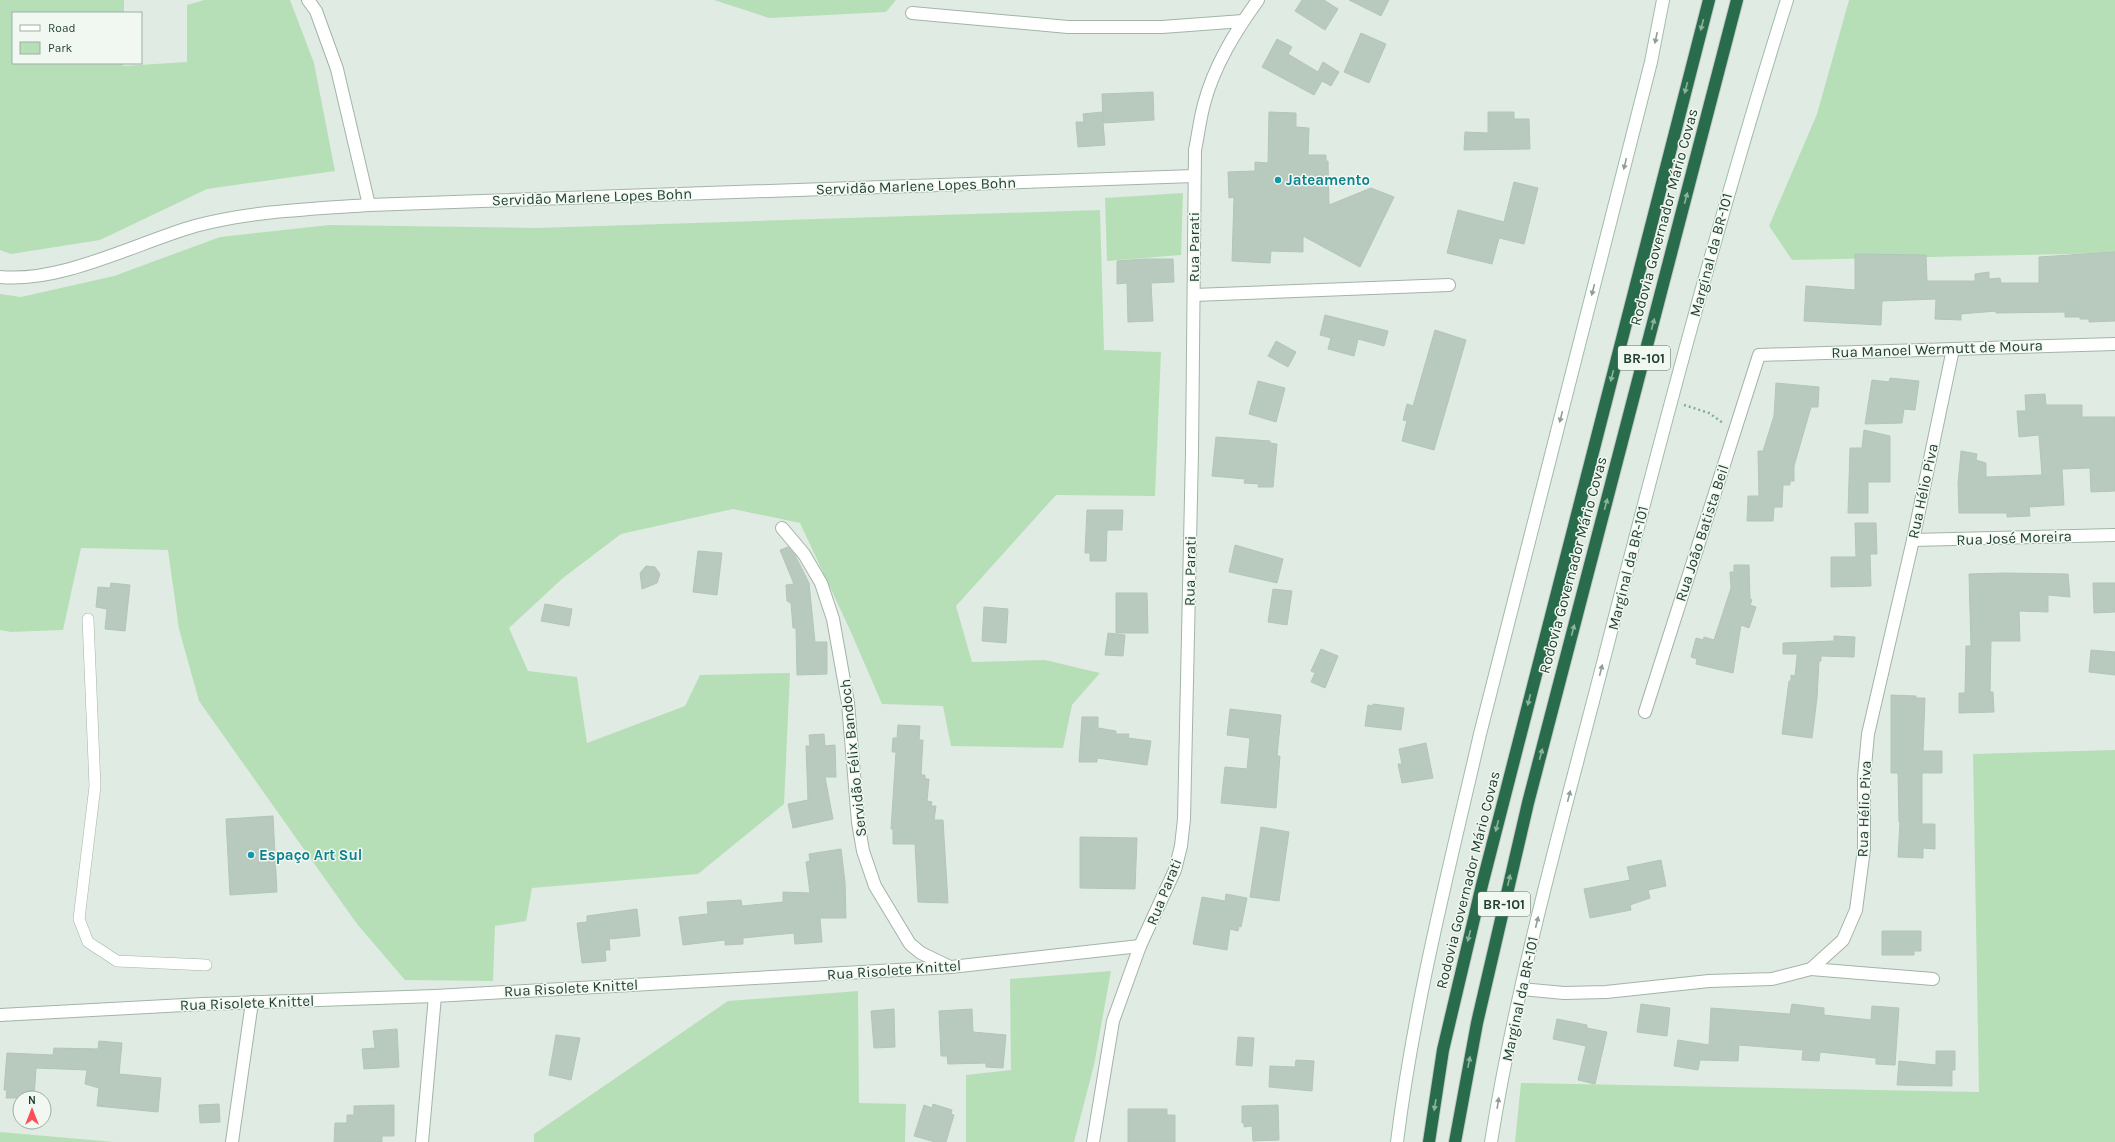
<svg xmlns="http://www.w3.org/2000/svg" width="2115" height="1142" viewBox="0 0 2115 1142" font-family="Karla,sans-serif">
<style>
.green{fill:#b7dfb7}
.building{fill:#b8cabe;stroke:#b2c6b8}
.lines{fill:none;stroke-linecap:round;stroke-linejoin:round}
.lane-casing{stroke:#a2b4a9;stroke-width:12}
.street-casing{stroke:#a2b4a9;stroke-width:14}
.secondary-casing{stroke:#a0bcab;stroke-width:14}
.highway-casing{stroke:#c0c9c4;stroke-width:14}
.path{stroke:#7eb293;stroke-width:2.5;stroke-dasharray:2 3;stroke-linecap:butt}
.lane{stroke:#fff;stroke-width:11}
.street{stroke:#fff;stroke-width:12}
.secondary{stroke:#fff;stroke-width:12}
.highway{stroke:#296c4b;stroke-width:12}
.oneway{fill:#8db29e}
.oneway2{fill:#8f9e96}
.culture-dot{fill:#0f9aa8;stroke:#f1f8f2;stroke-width:1.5}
.labels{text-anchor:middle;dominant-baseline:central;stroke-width:3;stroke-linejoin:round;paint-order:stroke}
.shield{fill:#f1f8f2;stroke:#5e7668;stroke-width:1}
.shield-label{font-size:14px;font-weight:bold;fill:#1f3e2d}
.culture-label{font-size:15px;font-weight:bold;fill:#0d838f;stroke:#f1f8f2;text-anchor:start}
.street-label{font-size:15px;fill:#1f3e2d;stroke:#f1f8f2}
</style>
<rect width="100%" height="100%" fill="#e0ece3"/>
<g class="green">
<path d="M0 0H124V13H13V63H123V66L187 62V5L204 0H290L314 63 335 171 207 189 100 240 11 254 0 250Z"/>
<path d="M714 0H896L886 12 769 18Z"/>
<path d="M1849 0H2115V253L1792 260 1769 226 1817 114Z"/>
<path d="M1183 193 1181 255 1107 261 1105 198Z"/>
<path d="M1100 210 1104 350 1161 352 1155 496 1056 495 956 606 972 662 1045 660 1100 673 1072 705 1063 748 951 746 943 706 882 704 850 630 800 523 733 509 621 534 563 578 509 628 528 671 577 677 587 743 685 706 700 675 790 673 784 804 698 874 532 888 526 921 495 926 493 981 405 980 357 924 199 701 179 629 168 550 81 548 63 630 11 632 0 630V294L21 297 114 276 220 237 329 225 536 228Z"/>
<path d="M2115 750V1142H1515L1521 1083 1979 1092 1973 754Z"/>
<path d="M1111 971 1094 1065 1074 1142H966V1075L1011 1070 1010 979Z"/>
<path d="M858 991 859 1103 906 1104 905 1142H534V1134L728 1001Z"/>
<path d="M0 1132 114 1142H0Z"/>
</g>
<g class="building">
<path d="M1302 0H1324L1338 9 1325 30 1295 11Z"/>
<path d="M1349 0H1389L1381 16Z"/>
<path d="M1361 33 1386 44 1369 83 1344 72Z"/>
<path d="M1277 39 1292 47 1288 54 1318 72 1323 62 1339 72 1331 86 1322 81 1314 95 1262 67Z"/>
<path d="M1153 92 1154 120 1103 123 1102 94Z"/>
<path d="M1102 112 1105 145 1078 147 1076 122H1084L1083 114Z"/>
<path d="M1269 112 1296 113V127L1309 128 1308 155H1326V161H1328L1329 205 1371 188 1394 197 1360 267 1303 236V252L1271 251 1270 263 1232 261 1234 197 1229 198 1228 172 1255 171V162L1268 163Z"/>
<path d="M1488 112H1514V119H1529L1530 149 1464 150 1465 132 1488 133Z"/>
<path d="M1514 182 1538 188 1524 244 1499 238 1492 264 1447 253 1458 210 1504 222Z"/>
<path d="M2115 252V321L2089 322V319H2080V317H2065V312L1996 313V311L1961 314V320L1935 319 1936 299 1882 301 1881 325 1804 321 1806 286 1855 290V254L1926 255 1927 281H1975V274L1989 272V279L2000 278 2001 283H2039V257Z"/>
<path d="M1144 259H1173L1174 282 1151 283 1153 321 1128 322 1127 283 1117 284V261Z"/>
<path d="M1325 315 1388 331 1384 346 1358 339 1354 356 1328 349 1331 338 1320 335Z"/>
<path d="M1435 330 1466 340 1434 450 1402 441 1407 421 1403 420 1407 404 1413 406Z"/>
<path d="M1276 341 1296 352 1288 367 1268 356Z"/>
<path d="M1890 378 1919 381 1915 410 1904 409 1902 423 1865 424 1872 380 1889 382Z"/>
<path d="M1258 381 1285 388 1276 422 1249 414Z"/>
<path d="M1776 383 1819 387 1818 407H1811L1794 466V481H1790V485H1783L1782 507H1774L1773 521H1747L1748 496H1759L1758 451H1763L1774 416Z"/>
<path d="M2045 394 2046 405H2082V417H2115V491L2091 492 2090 468 2062 469 2064 505 2029 507 2030 516 2007 517V513H1959L1958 484 1961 451 1977 454 1976 460 1986 463V477L2042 475 2039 435 2019 437 2017 411H2026L2025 395Z"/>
<path d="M1864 430 1890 436V482H1868V513H1848L1850 448H1862Z"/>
<path d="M1216 437 1270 441V443L1277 444 1273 487H1258L1259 484 1244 483 1245 479 1212 476Z"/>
<path d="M1087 510H1123L1122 530H1107L1106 561H1090V553H1085Z"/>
<path d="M1855 523H1876L1877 554H1870L1871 586 1831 587V557H1856Z"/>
<path d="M1235 545 1283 559 1277 583 1229 572Z"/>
<path d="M788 547 795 555 809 583 815 642H827V674L797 675 796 628H793L791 603 787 601 786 585 794 584 780 550Z"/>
<path d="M698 551 722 553 717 595 693 592Z"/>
<path d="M1734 565H1749L1750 599 1752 600 1750 605 1756 607 1749 628 1741 625 1733 673 1696 664 1697 659 1691 657 1696 638 1703 640 1704 637 1714 640 1731 588 1730 572H1734Z"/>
<path d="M646 566 655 567 660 574 657 583 642 589 640 573Z"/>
<path d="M2005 573 2068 574 2070 597 2048 595V612L2019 611 2020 641H1991L1990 692H1993L1994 712 1959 713V693H1965L1966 646H1971L1969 574Z"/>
<path d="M111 583 130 585 125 631 105 629 107 609 96 607 98 587 110 588Z"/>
<path d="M2093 583H2115V612L2094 613Z"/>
<path d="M1273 589 1292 591 1287 625 1268 622Z"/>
<path d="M1116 593H1147L1148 633H1116Z"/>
<path d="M545 604 572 609 569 626 541 621Z"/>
<path d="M984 607 1008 609 1006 643 982 641Z"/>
<path d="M1108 633 1125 635 1123 656 1105 655Z"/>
<path d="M1834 636 1855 637 1854 657 1821 656V661H1819L1817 698 1812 738 1782 734 1789 681H1791V675L1795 676 1797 657V654H1783V643L1834 641Z"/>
<path d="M1321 649 1338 656 1325 688 1311 682 1315 673 1311 671Z"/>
<path d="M2091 650 2115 652V675L2089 672Z"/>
<path d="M1891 695 1916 696V698H1925L1923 751H1942V773H1922V824H1935V849L1923 848V858L1898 857 1900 822H1899L1898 773H1891Z"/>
<path d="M1373 704 1404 708 1401 730 1365 726 1368 705 1373 706Z"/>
<path d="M1230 709 1281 715 1277 756H1280L1276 808 1221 803 1225 767 1247 769 1250 738 1227 735Z"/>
<path d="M1082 717H1098V728L1116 731V734H1129L1128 738 1151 741 1147 765 1097 758V762H1079Z"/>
<path d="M898 725 920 726 919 740H923L921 775H925V779H929L927 801 932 802 931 806H936L934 820H943L948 903 918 902 915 844H893V829H891L896 752H892L893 738H897Z"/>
<path d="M824 734 825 746 835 745 836 777H825L833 819 793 828 788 804 808 800 806 746H810L809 735Z"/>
<path d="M1426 743 1433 778 1402 783 1398 764H1402L1399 749Z"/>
<path d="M273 816 277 892 230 895 226 819Z"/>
<path d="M1261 827 1289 832 1279 901 1250 897Z"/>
<path d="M1080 837 1137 838 1135 889 1080 888Z"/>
<path d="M841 849 845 882 846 918H820L822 942 795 944 794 933 743 938V944L725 945V940L683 945 679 917 708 914 707 902 741 900 742 906 783 902V892L810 893 806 862 810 861 809 854Z"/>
<path d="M1661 860 1666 886 1648 890 1650 898 1630 905 1631 910 1590 918 1584 889 1630 880 1627 867Z"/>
<path d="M1226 894 1247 898 1241 927 1239 926 1238 931 1230 929 1227 950 1193 944 1202 897 1225 901Z"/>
<path d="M637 909 640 936 609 939 610 950H605L606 961 582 963 577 923 587 922V916Z"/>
<path d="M1882 931H1921V951H1914V955H1882Z"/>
<path d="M1641 1004 1670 1008 1667 1036 1637 1032Z"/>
<path d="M1792 1004 1824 1008V1015L1871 1020 1872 1006 1899 1008 1895 1065 1876 1064V1058L1820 1052 1819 1061 1802 1060 1803 1050 1739 1045 1738 1061 1700 1060 1698 1070 1674 1066 1678 1040 1709 1045 1711 1008 1790 1014Z"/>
<path d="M894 1009 895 1047 874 1048 871 1011Z"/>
<path d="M972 1009 973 1032 1006 1035 1003 1068 986 1067V1063L948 1064 947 1056H941L939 1011Z"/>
<path d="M1557 1019 1587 1025V1028L1607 1032 1595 1084 1578 1080 1586 1046 1553 1039Z"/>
<path d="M397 1029 399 1067 364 1069 362 1049 375 1048 373 1031Z"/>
<path d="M556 1035 580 1038 571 1080 549 1075Z"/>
<path d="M1238 1037 1254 1038 1252 1066 1236 1065Z"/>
<path d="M99 1041 122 1043 119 1074 161 1078 158 1112 97 1106 99 1088 85 1084 87 1070 36 1068 34 1098H6L7 1090H4L7 1053 53 1055 54 1048 98 1049Z"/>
<path d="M1936 1051H1955V1070H1952V1086L1897 1085 1899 1061 1936 1065Z"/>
<path d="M1296 1060 1314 1061 1312 1091 1269 1087 1270 1066 1295 1067Z"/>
<path d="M219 1104 220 1122 200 1123 199 1105Z"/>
<path d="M933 1104 952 1110 951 1114 954 1115 946 1142H935L914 1136 924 1105 932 1108Z"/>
<path d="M394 1105V1136H382V1142H334L335 1123H347V1115H354V1106Z"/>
<path d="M1278 1105 1279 1140 1253 1141 1252 1126 1244 1127V1123H1242V1106Z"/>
<path d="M1128 1109H1167V1115H1175V1142H1128Z"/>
</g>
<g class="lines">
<g class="lane-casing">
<path id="lane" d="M88 619 95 786 79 919 88 942 117 961 206 965"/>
</g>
<g class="street-casing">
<g id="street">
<path d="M308 0 316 11 337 69 369 205"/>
<path d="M912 13 1068 27H1162L1243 21"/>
<path d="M0 277C62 283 136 243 195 226 252 211 310 209 369 205L1194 176"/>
<path d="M1194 295 1449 285"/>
<path d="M782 528 804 554 821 583 833 619 848 703 858 822 863 851 875 886 910 944 921 953 948 966"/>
<path d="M1913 540 2115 535"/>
<path d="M1645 712 1759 355 2115 344"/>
<path d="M1811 969 1933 979"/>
<path d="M1521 989 1564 993 1606 992 1709 981 1772 979 1811 969 1843 940 1856 910 1864 849V777L1868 734 1913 540 1953 349"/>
<path d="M0 1015 203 1004 435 996 951 967 1140 946"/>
<path d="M232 1142 252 1002"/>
<path d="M422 1142 435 996"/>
<path d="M1093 1142 1113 1021 1140 946 1175 870 1181 846 1184 819 1192 451 1195 150C1198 135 1200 119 1204 104 1214 66 1235 32 1258 0"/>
</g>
</g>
<g class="secondary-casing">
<g id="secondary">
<path d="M1397 1142C1414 1004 1449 869 1480 734L1651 62 1663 0"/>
<path d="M1491 1142C1517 980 1562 822 1603 663 1660 440 1718 219 1787 0"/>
</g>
</g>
<g class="highway-casing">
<g id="highway">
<path d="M1429 1142 1443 1050 1482 885 1709 0"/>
<path d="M1455 1142 1477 1023 1528 803 1737 0"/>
</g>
</g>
<path class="path" d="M1684 405 1709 413 1723 423"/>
<use href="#lane" class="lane"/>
<use href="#street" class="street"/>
<use href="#secondary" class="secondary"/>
<use href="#highway" class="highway"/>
</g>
<defs><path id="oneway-solid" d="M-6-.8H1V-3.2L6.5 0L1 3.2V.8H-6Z"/></defs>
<g class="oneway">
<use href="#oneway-solid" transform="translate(1702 25) rotate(104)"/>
<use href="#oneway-solid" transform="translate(1686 88) rotate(104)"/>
<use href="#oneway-solid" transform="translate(1686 198) rotate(-75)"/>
<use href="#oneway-solid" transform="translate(1653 324) rotate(-75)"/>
<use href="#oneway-solid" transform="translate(1612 376) rotate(104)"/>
<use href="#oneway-solid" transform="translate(1606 504) rotate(-75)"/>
<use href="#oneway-solid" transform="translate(1573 630) rotate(-75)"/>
<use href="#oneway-solid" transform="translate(1529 700) rotate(104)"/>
<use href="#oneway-solid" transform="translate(1541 754) rotate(-75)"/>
<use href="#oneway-solid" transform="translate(1497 826) rotate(104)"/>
<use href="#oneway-solid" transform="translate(1509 880) rotate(-77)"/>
<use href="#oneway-solid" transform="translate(1469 936) rotate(104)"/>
<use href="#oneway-solid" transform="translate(1469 1062) rotate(-79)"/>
<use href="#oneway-solid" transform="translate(1435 1105) rotate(99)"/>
</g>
<g class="oneway2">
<use href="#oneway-solid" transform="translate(1656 38) rotate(102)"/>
<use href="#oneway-solid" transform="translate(1625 164) rotate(104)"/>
<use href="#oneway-solid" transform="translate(1593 290) rotate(104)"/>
<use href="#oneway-solid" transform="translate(1561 417) rotate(104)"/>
<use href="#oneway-solid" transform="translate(1601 670) rotate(-76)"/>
<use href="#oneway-solid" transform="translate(1569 796) rotate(-76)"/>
<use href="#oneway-solid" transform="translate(1537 922) rotate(-76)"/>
<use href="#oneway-solid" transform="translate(1498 1103) rotate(-81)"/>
</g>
<g class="culture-dot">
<circle cx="1278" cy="180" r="4"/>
<circle cx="251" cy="855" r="4"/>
</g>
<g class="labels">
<g class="shield">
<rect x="1618" y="346" width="52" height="24" rx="3"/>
<rect x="1478" y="892" width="52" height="24" rx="3"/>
</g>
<g class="shield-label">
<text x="1644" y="358">BR-101</text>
<text x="1504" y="904">BR-101</text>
</g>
<g class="culture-label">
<text x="1286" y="180">Jateamento</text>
<text x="259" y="855">Espaço Art Sul</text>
</g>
<g class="street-label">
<text transform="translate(916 186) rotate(-2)">Servidão Marlene Lopes Bohn</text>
<text transform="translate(592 197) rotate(-2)">Servidão Marlene Lopes Bohn</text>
<text transform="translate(1664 217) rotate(-75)">Rodovia Governador Mário Covas</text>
<text transform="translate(1194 247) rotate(-90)">Rua Parati</text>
<text transform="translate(1711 255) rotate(-75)">Marginal da BR-101</text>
<text transform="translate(1937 349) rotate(-2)">Rua Manoel Wermutt de Moura</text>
<text transform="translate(1923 491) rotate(-78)">Rua Hélio Piva</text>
<text transform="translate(1702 533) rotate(-72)">Rua João Batista Beil</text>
<text transform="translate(2014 538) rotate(-2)">Rua José Moreira</text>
<text transform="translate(1573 565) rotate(-75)">Rodovia Governador Mário Covas</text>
<text transform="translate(1628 568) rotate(-76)">Marginal da BR-101</text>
<text transform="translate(1190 571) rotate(-89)">Rua Parati</text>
<text transform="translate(853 758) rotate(-96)">Servidão Félix Bandoch</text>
<text transform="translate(1864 809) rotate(-88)">Rua Hélio Piva</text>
<text transform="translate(1468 880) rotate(-76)">Rodovia Governador Mário Covas</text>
<text transform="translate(1164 892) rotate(-68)">Rua Parati</text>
<text transform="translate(894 970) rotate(-4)">Rua Risolete Knittel</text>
<text transform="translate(571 988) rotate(-3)">Rua Risolete Knittel</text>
<text transform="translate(1520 999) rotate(-78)">Marginal da BR-101</text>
<text transform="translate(247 1003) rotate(-2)">Rua Risolete Knittel</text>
</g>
</g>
<rect x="12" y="12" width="130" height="52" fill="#f1f8f2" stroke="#9daea3"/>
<rect x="20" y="25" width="20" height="6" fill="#ffffff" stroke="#9daea3"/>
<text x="48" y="32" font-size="12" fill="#1f3e2d">Road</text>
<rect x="20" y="42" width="20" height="12" fill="#b7dfb7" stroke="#9daea3"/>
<text x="48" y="52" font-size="12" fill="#1f3e2d">Park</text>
<g transform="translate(32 1110)"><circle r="19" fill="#f1f8f2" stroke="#9daea3"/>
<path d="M0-3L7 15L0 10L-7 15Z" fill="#fc4e54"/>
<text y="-6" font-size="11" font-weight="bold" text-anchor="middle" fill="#1f3e2d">N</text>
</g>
</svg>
